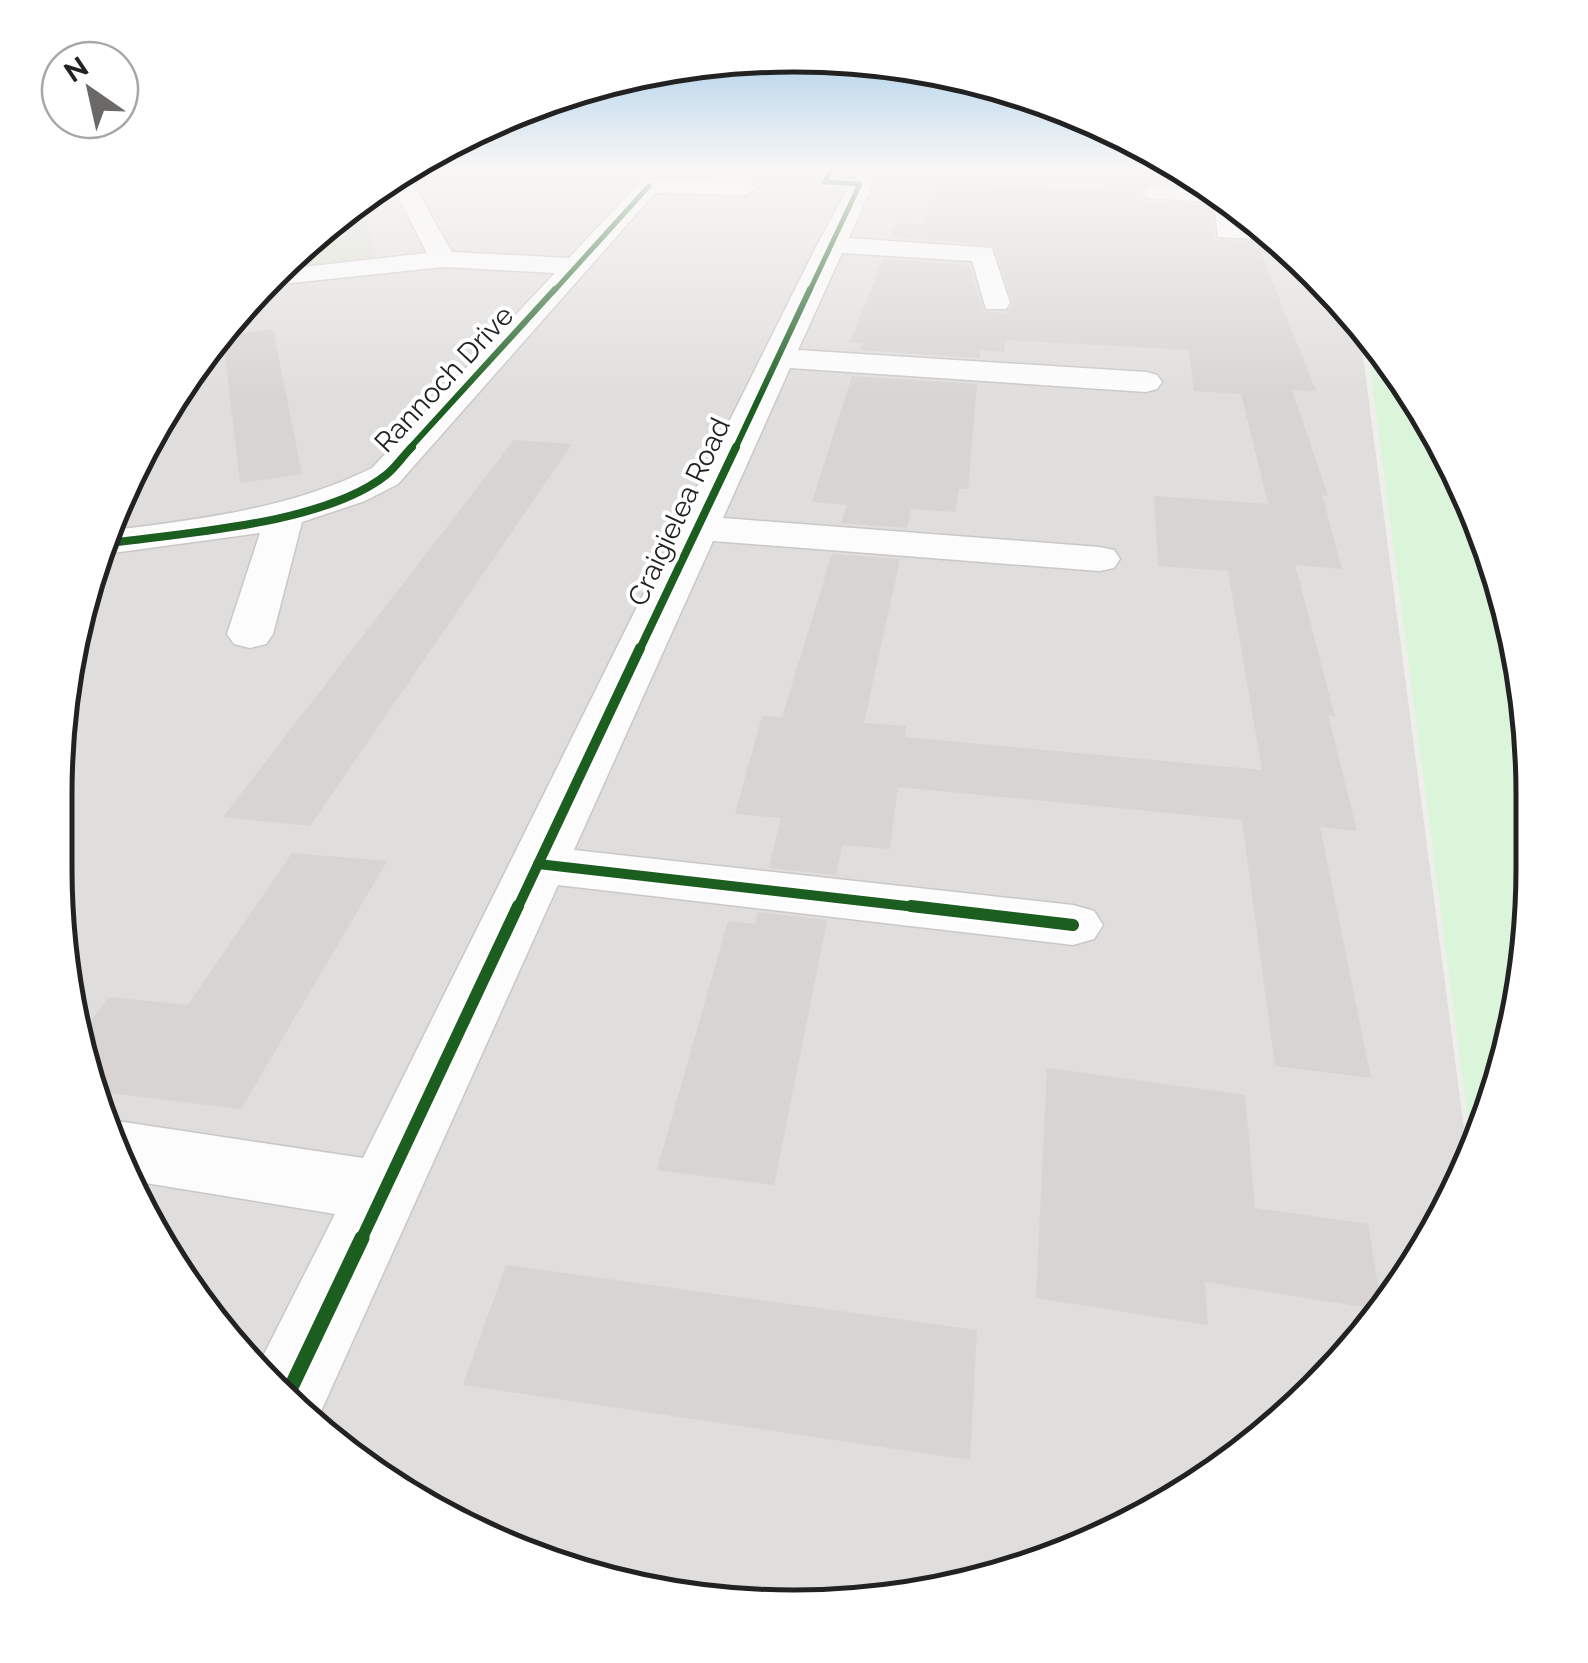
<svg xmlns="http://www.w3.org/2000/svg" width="1588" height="1663" viewBox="0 0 1588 1663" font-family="Raleway,sans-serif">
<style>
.residential{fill:#dfdedc}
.construction{fill:#d9d9cd}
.park{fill:#daf5da}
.building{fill:#d7d4d2}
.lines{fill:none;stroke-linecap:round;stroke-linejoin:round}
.minor-casing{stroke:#c9c8c7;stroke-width:3}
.major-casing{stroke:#a79c86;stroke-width:3}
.minor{fill:#fdfcfc;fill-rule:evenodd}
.major{fill:#f3ede7;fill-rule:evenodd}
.cycleway-far5-casing{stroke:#fff;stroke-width:8}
.cycleway-far4-casing{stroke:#fff;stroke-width:10}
.cycleway-far3-casing{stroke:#fff;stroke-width:12}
.cycleway-far2-casing{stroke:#fff;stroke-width:16}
.cycleway-far1-casing{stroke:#fff;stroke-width:19}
.cycleway-casing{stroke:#fff;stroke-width:21}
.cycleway-far5{stroke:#1b5e20;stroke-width:5}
.cycleway-far4{stroke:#1b5e20;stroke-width:6}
.cycleway-far3{stroke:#1b5e20;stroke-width:8}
.cycleway-far2{stroke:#1b5e20;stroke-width:10}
.cycleway-far1{stroke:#1b5e20;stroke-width:12}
.cycleway{stroke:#1b5e20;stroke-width:15}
.labels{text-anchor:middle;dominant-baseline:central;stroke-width:8;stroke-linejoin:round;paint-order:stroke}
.far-street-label{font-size:28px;fill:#222;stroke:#fff}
.rim{fill:none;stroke:#222;stroke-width:5}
</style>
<rect width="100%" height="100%" fill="#f0eeeb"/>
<path class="residential" d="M548 168H1180L1244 208 1358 318 1469 1167 1408 1280 1282 1424 1164 1509 1032 1569 890 1602H698L557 1569 425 1509 306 1424 180 1280 111 1152 69 1014 55 869 80 602 131 467 208 344 272 276 375 265 363 198 383 183Z"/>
<path class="construction" d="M367 219 376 265 272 275 321 228Z"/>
<path class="park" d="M1365 328 1434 425 1494 557 1527 698 1519 1014 1473 1159Z"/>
<g class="building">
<path d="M1104 173 1191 175 1207 185 1154 182 1144 186 1140 195 1147 202 1211 206 1215 240 1281 242 1295 255 1261 253 1316 391 1292 390 1328 496 1322 495 1342 569 1295 565 1335 716 1328 715 1357 831 1320 827 1371 1078 1275 1066 1242 820 898 787 890 849 842 845 836 875 769 868 781 818 735 814 762 716 782 717 832 554 900 559 864 723 906 726 905 737 1262 770 1228 571 1158 566 1154 496 1268 504 1241 394 1194 391 1189 350 1005 340 1004 352 980 350V358L860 350 862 343H850L883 259 969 265 984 312 1006 313 1013 305 994 245 891 237 897 223 924 224 937 183 1108 190Z"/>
<path d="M273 329 302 474 240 483 223 337Z"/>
<path d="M852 376 977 384 968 489H959L955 512 911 509 907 528 841 523 847 505 812 502Z"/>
<path d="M514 440 572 444 310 826 223 817Z"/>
<path d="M292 853 387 861 241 1109 93 1091 77 1039 109 997 188 1005Z"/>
<path d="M758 912 827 920 774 1185 657 1170 728 921 755 924Z"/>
<path d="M1047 1068 1245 1095 1255 1208 1368 1224 1382 1310 1205 1282 1208 1325 1036 1298Z"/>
<path d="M506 1265 977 1330 970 1460 463 1385Z"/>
</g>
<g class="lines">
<g class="minor-casing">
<g id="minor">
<path d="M864 172 875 179 849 238 992 248 1010 303 1006 309H986L972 261 842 253 798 350 1146 372 1157 375 1162 382 1157 389 1146 392 790 368 723 518 1099 547 1114 550 1120 559 1114 568 1099 571 713 541 574 850 1073 905 1094 911 1103 925 1094 939 1073 945 558 885 313 1429 257 1368 335 1214 127 1180 111 1152 102 1123 110 1120 363 1158 817 245 853 179Z"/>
<path d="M649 179 746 181 757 188 746 195 655 193 398 484 365 501 302 522 273 634 266 644 250 648 234 644 227 634 260 533 98 555 107 531C200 519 287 510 372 468L555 273 443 267 263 286 277 270 427 253 394 189 397 184H413L452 252 569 258 641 181Z"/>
<path d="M1155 186 1213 189 1237 204 1239 225 1264 226 1278 240 1218 237 1214 202 1147 198 1143 193 1147 188Z"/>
<path d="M231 319 240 326 236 333 217 334Z"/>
</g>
</g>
<g class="major-casing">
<path id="major" d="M405 168H459L448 175 390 179Z"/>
</g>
<use href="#minor" class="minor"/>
<use href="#major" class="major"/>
<g class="cycleway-far5-casing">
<g id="cycleway-far5">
<path d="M553 292 649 186"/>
<path d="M809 292 860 184 825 182 832 168"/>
</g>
</g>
<g class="cycleway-far4-casing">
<g id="cycleway-far4">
<path d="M409 449 555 289"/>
<path d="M735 449 810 289"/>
</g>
</g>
<g class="cycleway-far3-casing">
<g id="cycleway-far3">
<path d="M102 544C181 533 323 525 386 475 395 468 403 456 412 447"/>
<path d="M639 651 736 447"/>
</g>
</g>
<g class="cycleway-far2-casing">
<g id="cycleway-far2">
<path d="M538 864 933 909"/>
<path d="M517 909 640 648"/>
</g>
</g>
<g class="cycleway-far1-casing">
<g id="cycleway-far1">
<path d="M911 906 1073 925"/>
<path d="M361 1240 518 906"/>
</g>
</g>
<g class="cycleway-casing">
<path id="cycleway" d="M285 1400 362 1238"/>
</g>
<use href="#cycleway-far5" class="cycleway-far5"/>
<use href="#cycleway-far4" class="cycleway-far4"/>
<use href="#cycleway-far3" class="cycleway-far3"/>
<use href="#cycleway-far2" class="cycleway-far2"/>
<use href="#cycleway-far1" class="cycleway-far1"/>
<use href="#cycleway" class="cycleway"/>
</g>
<linearGradient id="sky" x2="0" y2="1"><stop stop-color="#97c4e6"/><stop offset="0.42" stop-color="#f8f7f6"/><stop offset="1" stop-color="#f8f7f6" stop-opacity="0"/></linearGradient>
<rect width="1588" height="401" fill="url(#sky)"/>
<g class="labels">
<g class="far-street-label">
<text transform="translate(444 379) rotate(-47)">Rannoch Drive</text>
<text transform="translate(679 512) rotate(-65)">Craigielea Road</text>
</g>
</g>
<path d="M0 0H1588V1663H0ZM794 72H794A722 722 0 0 1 1516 794V868A722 722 0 0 1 794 1590H794A722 722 0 0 1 72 868V794A722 722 0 0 1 794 72Z" fill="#fff" fill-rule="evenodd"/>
<path class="rim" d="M794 72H794A722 722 0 0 1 1516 794V868A722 722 0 0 1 794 1590H794A722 722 0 0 1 72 868V794A722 722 0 0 1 794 72Z"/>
<g transform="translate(90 90) rotate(326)"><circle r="48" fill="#ffffff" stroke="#a7a7a7" stroke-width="2.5"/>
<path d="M0-8L18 38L0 25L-18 38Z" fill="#6a6968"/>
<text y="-15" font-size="28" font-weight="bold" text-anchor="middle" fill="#222222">N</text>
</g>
</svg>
